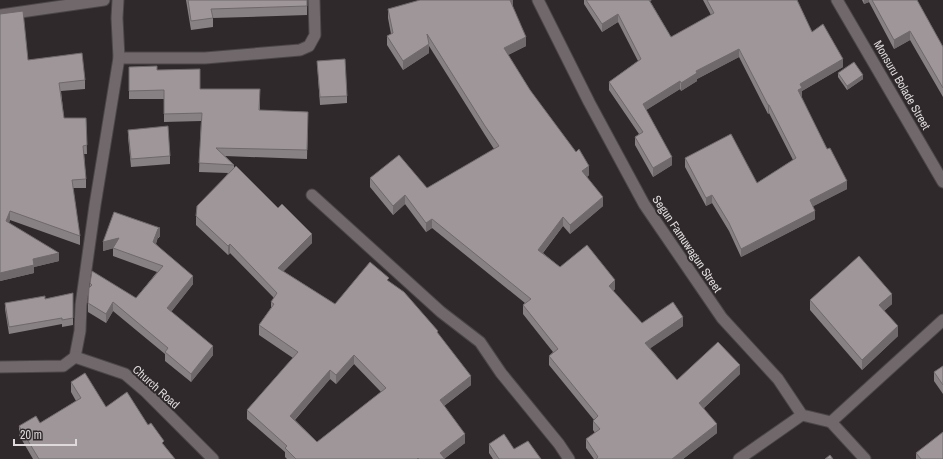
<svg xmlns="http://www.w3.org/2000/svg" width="943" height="459" viewBox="0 0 943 459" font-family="'Archivo Narrow',sans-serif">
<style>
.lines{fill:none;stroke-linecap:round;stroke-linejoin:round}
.minor-casing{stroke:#4b4648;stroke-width:13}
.minor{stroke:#70686b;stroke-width:11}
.wall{fill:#888184;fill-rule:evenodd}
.shaded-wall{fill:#6f696b}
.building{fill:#9e9699;stroke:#6f696b;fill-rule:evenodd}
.labels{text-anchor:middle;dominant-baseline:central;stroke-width:4;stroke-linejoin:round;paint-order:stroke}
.street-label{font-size:12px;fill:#dedadc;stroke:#2f292b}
</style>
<rect width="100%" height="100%" fill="#2f292b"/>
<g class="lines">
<g class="minor-casing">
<g id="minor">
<path d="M538 0 589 102 644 204 722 318 778 379 802 415 831 422 865 459"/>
<path d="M837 0 943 182"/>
<path d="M0 15 104 0"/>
<path d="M119 58H205L300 50 309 46 315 35 314 0"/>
<path d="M312 195 441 312 480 342 501 373 559 444 569 459"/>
<path d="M75 357 80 331 81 305 95 205 119 58 117 18 118 0"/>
<path d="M0 367 63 366 75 357 125 374 145 391 213 459"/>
<path d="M831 422 943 320"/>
<path d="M739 459 802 415"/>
</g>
</g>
<use href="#minor" class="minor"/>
</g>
<g class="wall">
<path d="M186 0H307V15L213 18V27L191 30Z"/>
<path d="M513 0V5L512 6 526 46 508 55 530 90 589 175 587 177 603 206 570 234 563 226 543 253 560 267 615 289 613 291 642 323 683 326 650 348 677 380 740 374 704 408 717 433 683 459H594L586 448V439L595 433 593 430V421L594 420 549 365V356L553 352 523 314V305L525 303 432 228 426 232 405 204 393 215 370 187V178L427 188 494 149 485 135 429 46V53L403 70 387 45V36L391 34 388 18V9Z"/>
<path d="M584 0H652L650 1 671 37 711 15 703 0H797L812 32 843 67 802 91V96L801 97 847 189 813 206 815 219 741 257 729 231 712 203 706 206 685 167V158L757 183 793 160 769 113 768 114 739 57 697 79V81L681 91 680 89 646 110 672 165 653 177 635 145V137L639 134 609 90V82L638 61 618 22 602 32 584 4Z"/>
<path d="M862 0H917L943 47V97L910 40 894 49 869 2 864 4Z"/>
<path d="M0 14 28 60 85 80V89L61 91 64 118H86L87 154H84L86 179V188H73L80 236V245L10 220 9 223 59 261 34 267V273L0 281Z"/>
<path d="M317 61 347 96V103L320 105Z"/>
<path d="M129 67 157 70 200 89 260 97V110L308 112 307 159 225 156 234 165V167L312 243 283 271 335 304 389 282 438 334 471 385 444 406 465 443 444 459H445H287L285 457V452L247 419V410L293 358 259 335V325L271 308V302L274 298 230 253 228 255 196 225V216L228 173 199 172 201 121 164 122V99H129ZM354 364 381 392 317 442 295 420 330 379 336 384Z"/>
<path d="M838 73 863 79 847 90 838 77Z"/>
<path d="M128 130 170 156V164L131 167 128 137Z"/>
<path d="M158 237 156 244 193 284 171 312 213 355 191 382 165 361V354L113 311 106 323 88 312V303L90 283 136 298 157 272 113 256V248L103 251V242L160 237Z"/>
<path d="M73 293V325L62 327V324L9 334 5 309V303L45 299Z"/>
<path d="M810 300 892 304 884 311 898 336 862 370 810 310Z"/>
<path d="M943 366V394L934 381V372Z"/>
<path d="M71 382 106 407 148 425 175 459H33L19 435V426L40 423 76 401 71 392Z"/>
<path d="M489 444 514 449 541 459H493L489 453Z"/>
<path d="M916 453 943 459H916Z"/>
</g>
<g class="shaded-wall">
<path d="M509 0H513V5L509 7Z"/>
<path d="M864 0H869V2L864 4Z"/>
<path d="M618 14V22L602 32V24Z"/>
<path d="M910 31V40L894 49V40Z"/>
<path d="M526 37V46L504 57V48Z"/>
<path d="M429 44V53L403 70V61Z"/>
<path d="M739 49V57L697 79V81L681 91V83L696 71Z"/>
<path d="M843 59V67L802 91V96L798 98V90L800 84Z"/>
<path d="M863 75V79L847 90V86Z"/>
<path d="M680 81V89L643 112V104Z"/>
<path d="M768 105H769V113L768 114Z"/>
<path d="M672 157V165L653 177V168Z"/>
<path d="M589 166V175L582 180V171Z"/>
<path d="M847 181V189L810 208V200Z"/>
<path d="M405 195V204L393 215V206Z"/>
<path d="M712 195V203L706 206V198Z"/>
<path d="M603 197V206L570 234V225Z"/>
<path d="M10 211V220L6 229V221Z"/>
<path d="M815 211V219L741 257V249Z"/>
<path d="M563 217V226L538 259V250Z"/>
<path d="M432 219V228L426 232V223Z"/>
<path d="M160 228V237H158L153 251V242L158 229Z"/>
<path d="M312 234V243L278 277V268Z"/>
<path d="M119 238V247L103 251V242Z"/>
<path d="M230 244V253L228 255V246Z"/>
<path d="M59 253V261L34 267V273L0 281V273L33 259Z"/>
<path d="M193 276V284L167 317V308Z"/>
<path d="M615 280V289L609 295V286Z"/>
<path d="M892 294V304L879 315V305Z"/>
<path d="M113 302V311L106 323V314Z"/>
<path d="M683 317V326L645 352V343Z"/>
<path d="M898 326V336L862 370V360Z"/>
<path d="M213 346V355L191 382V374Z"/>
<path d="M354 355V364L336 384V375Z"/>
<path d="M740 365V374L699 412V403Z"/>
<path d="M330 370V379L290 425V416Z"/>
<path d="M471 376V385L440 409V400Z"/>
<path d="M717 424V433L683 459H672Z"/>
<path d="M465 434V443L444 459 440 453Z"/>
</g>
<g class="building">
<path d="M188 0H307V6L211 9 213 18 191 21Z"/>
<path d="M420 0H510L526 37 504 48 530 90 576 152 579 149 589 166 582 171 603 197 570 225 563 217 538 250 560 267 587 245 615 280 609 286 642 323 673 302 683 317 645 343 677 380 718 342 740 365 699 403 717 424 672 459H596L598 457 586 439 600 429 593 421 598 416 549 356 558 349 523 305 531 299 432 219 426 223 405 195 393 206 370 178 399 155 427 188 499 146 485 126 427 34 429 44 403 61 387 36 393 33 388 9Z"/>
<path d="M586 0H649L671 37 714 13 707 0H797L812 32 823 24 843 59 800 84 802 88 798 90 827 149 830 148 847 181 810 200 815 211 741 249 729 223 712 195 706 198 685 158 731 134 757 183 796 158 769 105H768L739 49 696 71 697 73 681 83 680 81 643 104 672 157 653 168 635 137 643 132 609 82 641 59 618 14 602 24Z"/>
<path d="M872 0H917L943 47V88L910 31 894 40Z"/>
<path d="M23 11 28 60 82 53 85 80 59 83 64 118H86L87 145 83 146 86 179 72 180 80 236 10 211 6 221 59 253 33 259 34 265 0 273V14Z"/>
<path d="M345 59 347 96 320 97 317 61Z"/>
<path d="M854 62 863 75 847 86 838 73Z"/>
<path d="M157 66V70L200 69V89H260L259 110 308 112 307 150 216 148 234 165 199 163 202 113 164 114V90L129 91V67Z"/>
<path d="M168 126 170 156 131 159 128 130Z"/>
<path d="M236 166 278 208 282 204 312 234 278 268 335 304 370 262 389 278 387 280 404 292 438 331 437 332 471 376 440 400 465 434 440 453 445 459H419L418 458 417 459H296L285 448 287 446 247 410 298 352 259 325 274 304 271 302 277 293 230 244 228 246 196 216 197 206ZM354 355 386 388 317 442 290 416 330 370 336 375Z"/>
<path d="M114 212 160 228 158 229 153 242 193 276 167 308 213 346 191 374 165 352 168 348 113 302 106 314 88 303 89 288 92 285 90 283 92 271 136 298 163 266 113 248 119 238 103 242Z"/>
<path d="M859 256 892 294 879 305 898 326 862 360 810 300Z"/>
<path d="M73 293V318L62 320V318L9 327 5 303 45 296V299Z"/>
<path d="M943 366V385L934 372Z"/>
<path d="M85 373 106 407 127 392 148 425 151 423 164 441 162 443 175 459H39L19 426 36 416 40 423 81 398 71 382Z"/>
<path d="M943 432V459H921L916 453Z"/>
<path d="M504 434 514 449 528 441 541 459H499L489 444Z"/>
<path d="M830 455 833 459H825Z"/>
</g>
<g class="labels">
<g class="street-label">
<text transform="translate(902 85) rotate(60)">Monsuru Bolade Street</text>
<text transform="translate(687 244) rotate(56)">Segun Famuwagun Street</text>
<text transform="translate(156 387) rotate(42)">Church Road</text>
</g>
</g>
<path d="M14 439v6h62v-6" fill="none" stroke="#dedadc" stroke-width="2"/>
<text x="20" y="439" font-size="12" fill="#dedadc" stroke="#2f292b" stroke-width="3" paint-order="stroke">20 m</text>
</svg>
